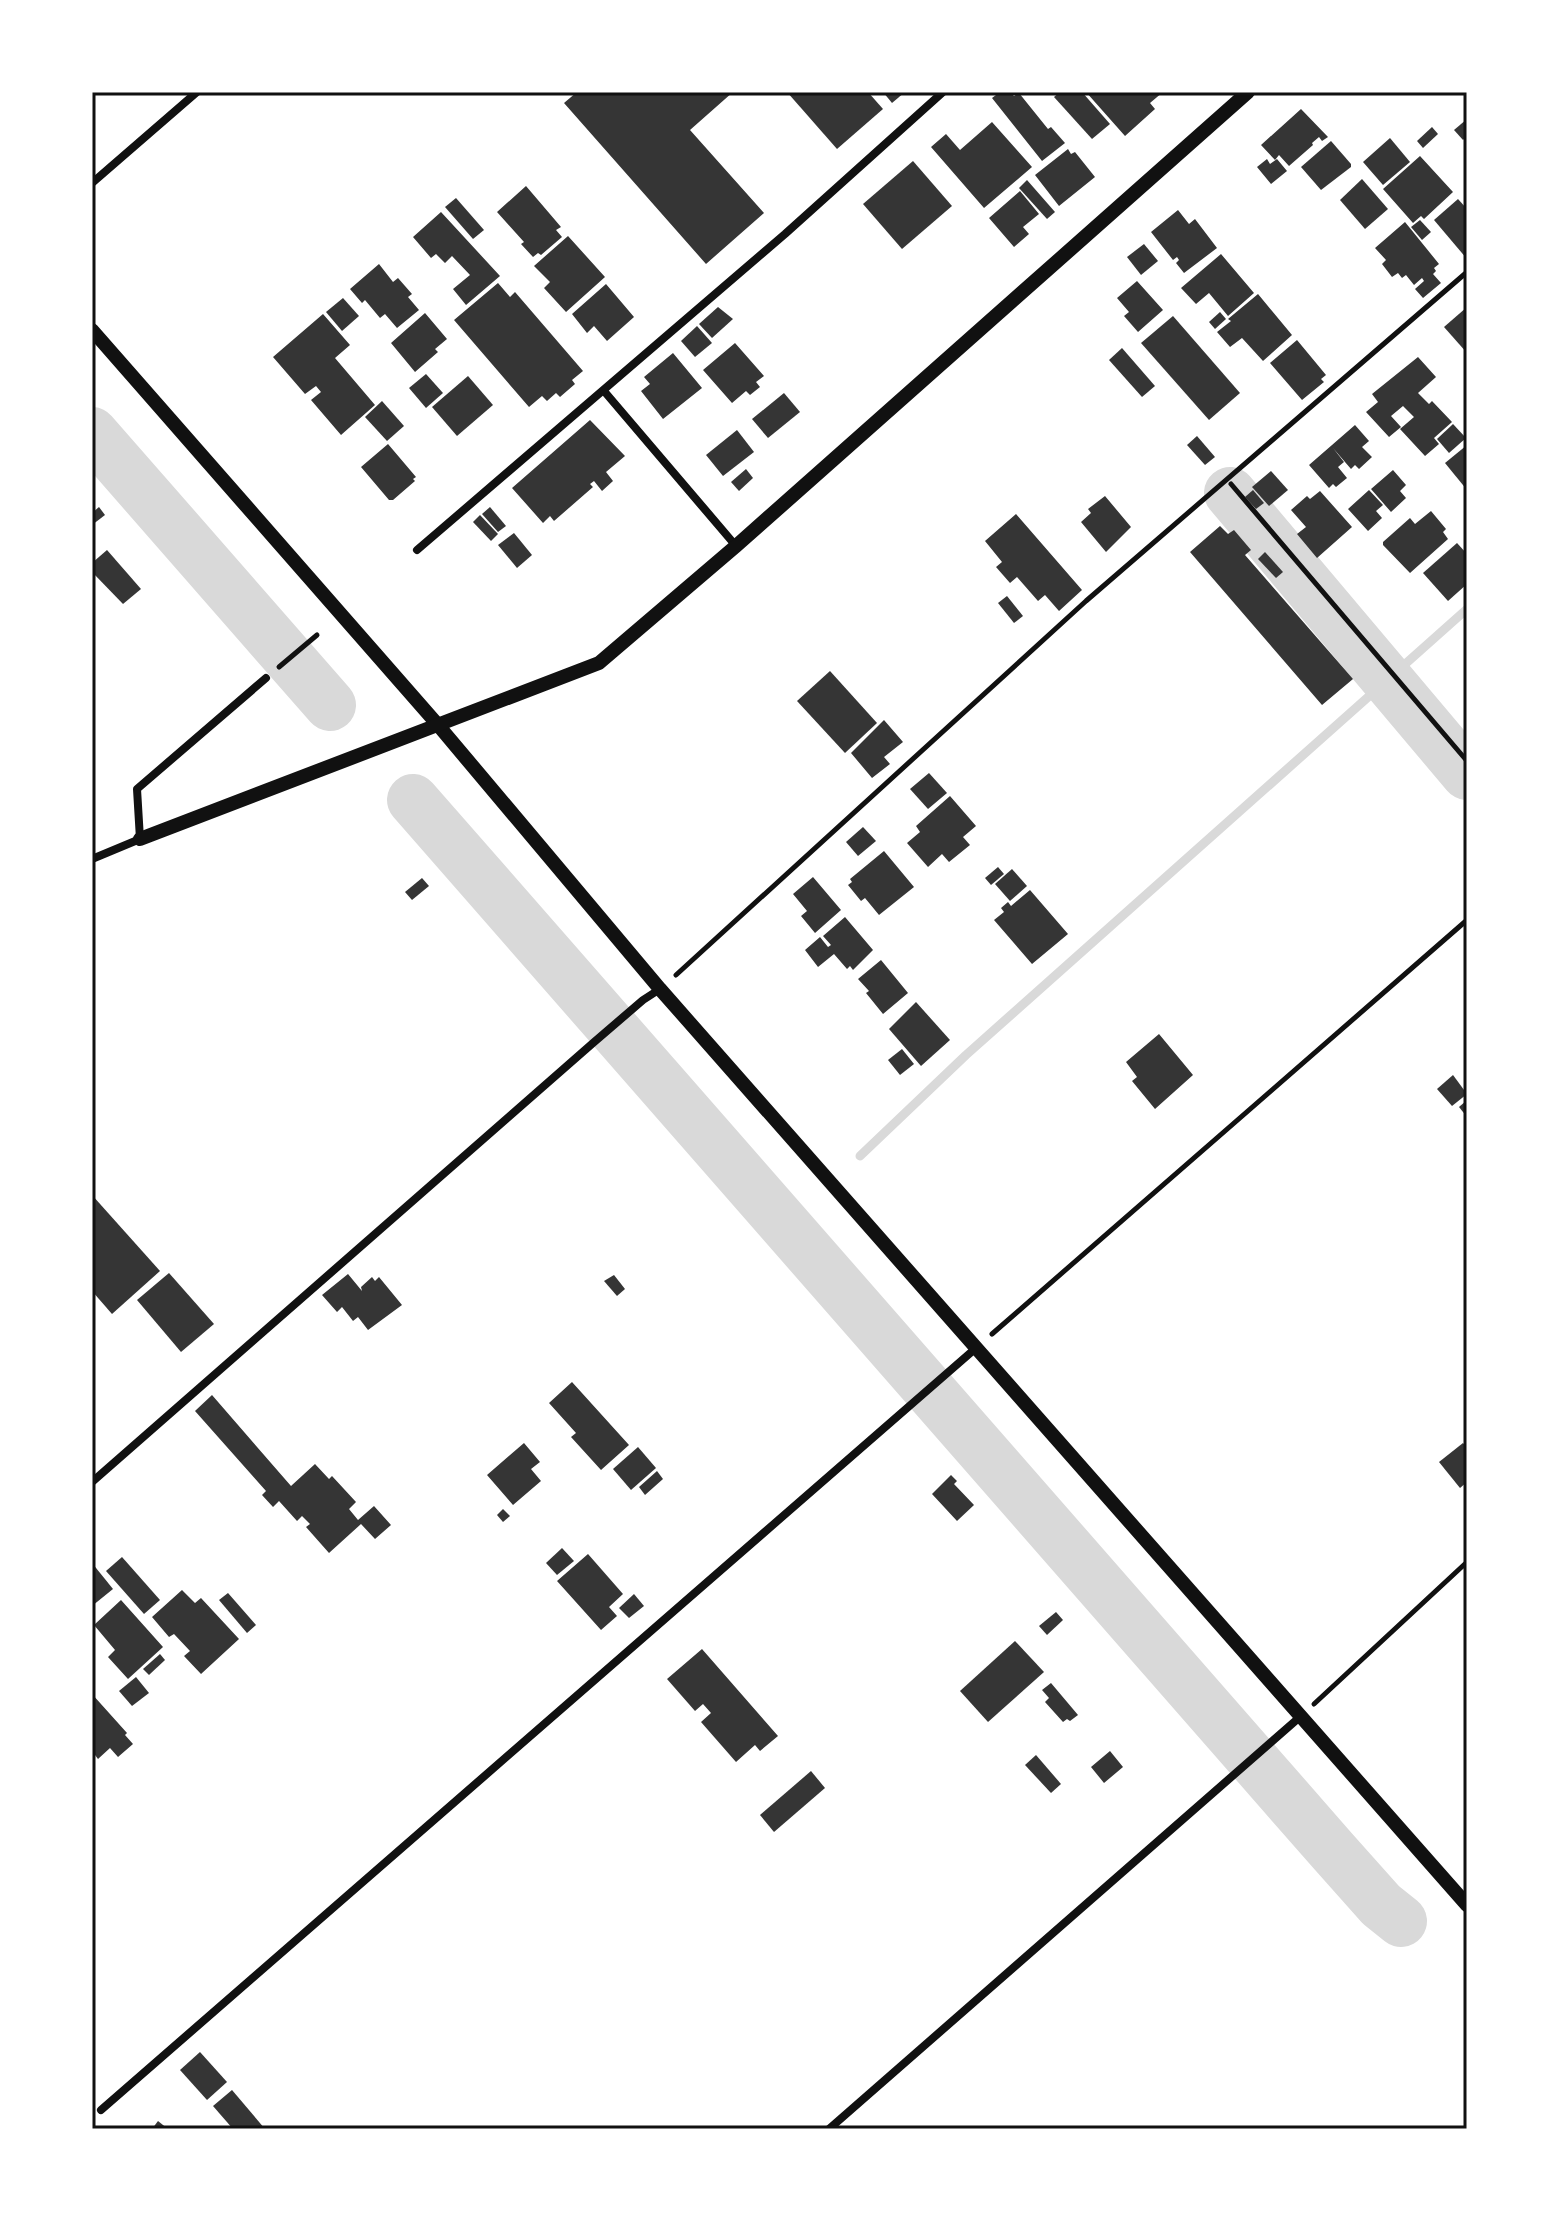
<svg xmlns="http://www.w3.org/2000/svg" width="1559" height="2221" viewBox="0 0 1559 2221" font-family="Commissioner,sans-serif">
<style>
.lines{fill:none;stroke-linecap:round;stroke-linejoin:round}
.stream{stroke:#d9d9d9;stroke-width:9}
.river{stroke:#d9d9d9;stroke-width:52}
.building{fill:#353535}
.path{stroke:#111;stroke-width:5}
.minor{stroke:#111;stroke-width:8}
.tertiary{stroke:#111;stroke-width:14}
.neatline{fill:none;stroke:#111;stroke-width:3}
</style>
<rect width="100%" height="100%" fill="#fff"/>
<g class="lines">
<path class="stream" d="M860 1156 966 1055 1467 609"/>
<g class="river">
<path d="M92 433 330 705"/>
<path d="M1230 493 1467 774"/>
<path d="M413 800 1332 1850 1381 1905 1401 1921"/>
</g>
</g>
<g class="building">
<path d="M577 92H733L690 130 764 213 706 264 564 103Z"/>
<path d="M787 92H868L883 109 837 149Z"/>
<path d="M883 92H905L892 103Z"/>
<path d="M1000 92H1010L1014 96 1019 93 1048 129 1051 127 1065 143 1042 161 992 98Z"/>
<path d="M1060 92H1082L1110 124 1092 139 1054 97Z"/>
<path d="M1086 92H1163L1150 103 1155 109 1125 136Z"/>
<path d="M1301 109 1328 137 1322 141 1319 137 1312 143 1313 145 1289 166 1279 155 1275 160 1261 145Z"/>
<path d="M1467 119V136L1463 140 1454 130Z"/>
<path d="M992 122 1032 167 984 208 931 147 946 134 960 150Z"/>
<path d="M1432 127 1438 134 1423 148 1417 141Z"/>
<path d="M1390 138 1410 162 1383 185 1363 162Z"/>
<path d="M1331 141 1351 164V167L1321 190 1301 167Z"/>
<path d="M1068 149 1071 154 1075 152 1095 177 1059 206 1035 175Z"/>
<path d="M1420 156 1453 192 1424 219 1421 216 1413 223 1383 189Z"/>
<path d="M1267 159 1270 164 1277 159 1287 171 1271 184 1257 167Z"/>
<path d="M913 161 952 206 902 249 863 204Z"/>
<path d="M1362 179 1388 209 1365 229 1340 200Z"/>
<path d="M1027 180 1055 212 1047 219 1019 188Z"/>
<path d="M526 186 561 227 556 230 562 237 541 255 538 253 533 257 521 244 524 242 497 212Z"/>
<path d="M1020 191 1039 214 1023 227 1029 234 1014 247 989 218Z"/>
<path d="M456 198 484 230 473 239 445 207Z"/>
<path d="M1458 199 1467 209V259L1434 220Z"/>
<path d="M1178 210 1189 224 1195 219 1217 248 1184 273 1176 263 1179 260 1177 257 1173 260 1151 232Z"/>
<path d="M441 212 500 276 466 305 453 289 470 275 452 256 445 263 436 254 431 258 413 237Z"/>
<path d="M1420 220 1431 232 1422 240 1411 227Z"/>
<path d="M1405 222 1439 264 1434 268 1436 271 1433 274 1441 283 1423 298 1415 289 1424 281 1422 278 1414 285 1406 275 1402 278 1398 273 1392 277 1382 264 1386 260 1375 248Z"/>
<path d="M568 236 605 277 566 312 544 288 550 282 534 266Z"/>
<path d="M1144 244 1158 261 1141 275 1127 257Z"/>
<path d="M1221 254 1254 293 1228 316 1209 293 1196 304 1181 288Z"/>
<path d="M379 264 393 282 398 278 412 294 408 297 419 310 397 328 385 314 380 318 365 300 362 303 350 289Z"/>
<path d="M1137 281 1163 310 1138 332 1124 316 1129 312 1117 298Z"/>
<path d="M498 283 510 297 515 292 583 371 572 380 575 384 560 397 556 393 547 401 542 396 529 407 454 320Z"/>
<path d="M606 284 634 317 607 341 594 326 587 333 572 314Z"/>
<path d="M1258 294 1292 335 1263 361 1242 338 1230 347 1217 332 1231 321 1228 319Z"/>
<path d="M343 298 359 316 342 331 326 312Z"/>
<path d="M718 307 733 319 712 338 699 324Z"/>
<path d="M1467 307V353L1444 327Z"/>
<path d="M1220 312 1226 319 1215 329 1209 322Z"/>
<path d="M425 313 447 339 435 349 438 352 415 372 391 343Z"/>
<path d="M323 314 350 345 335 358 375 405 341 435 311 400 321 392 316 386 305 394 273 357Z"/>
<path d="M1173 316 1240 393 1209 420 1141 343Z"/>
<path d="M697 326 712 343 695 357 681 341Z"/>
<path d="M1297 340 1326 375 1321 379 1324 382 1302 400 1270 363Z"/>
<path d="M735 343 764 376 756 382 760 387 750 395 746 391 732 403 703 370Z"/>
<path d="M1122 348 1155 386 1142 397 1109 360Z"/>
<path d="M673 353 702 388 663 419 641 391 650 384 644 377Z"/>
<path d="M1418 357 1436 377 1418 393 1429 404 1432 401 1452 422 1434 438 1439 444 1425 456 1400 429 1414 417 1403 406 1391 416 1401 427 1389 437 1366 412 1378 402 1372 394Z"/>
<path d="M426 374 443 393 426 408 409 388Z"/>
<path d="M468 376 493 405 457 436 432 407Z"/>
<path d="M784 393 800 412 768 438 752 419Z"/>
<path d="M382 401 404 426 387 441 365 417Z"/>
<path d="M590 420 625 456 606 472 613 481 602 491 594 481 590 484 593 487 554 521 550 516 543 523 512 488Z"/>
<path d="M1453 424 1466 438 1449 453 1437 439Z"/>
<path d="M1355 425 1369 441 1362 447 1372 457 1359 469 1355 465 1351 469 1333 448 1344 462 1338 467 1347 478 1336 487 1333 484 1329 488 1309 465Z"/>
<path d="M737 430 754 452 723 476 706 455Z"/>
<path d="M1197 436 1215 457 1205 465 1187 445Z"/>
<path d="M388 444 416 477 413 479 415 481 393 500H389L361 467Z"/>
<path d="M1467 445V490L1445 463Z"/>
<path d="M746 469 753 478 739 491 731 482Z"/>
<path d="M1393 470 1406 485 1400 491 1406 498 1391 512 1371 489Z"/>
<path d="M1271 471 1288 490 1269 506 1252 487Z"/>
<path d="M1253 490 1264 503 1256 509 1245 497Z"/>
<path d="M1369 490 1383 505 1376 511 1382 518 1368 531 1348 509Z"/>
<path d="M1320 491 1352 527 1317 558 1297 534 1306 527 1291 510 1307 496 1310 499Z"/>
<path d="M1105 496 1131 527 1106 552 1081 522 1091 513 1088 509Z"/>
<path d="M99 507 105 515 92 525V513Z"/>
<path d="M490 507 506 526 498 532 482 514Z"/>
<path d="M1431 511 1446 529 1443 532 1448 539 1410 573 1383 545V542L1410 518 1415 524Z"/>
<path d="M1016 514 1082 590 1059 611 1045 595 1038 601 1017 577 1010 583 996 567 1002 562 985 541Z"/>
<path d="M480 515 498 534 491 541 473 522Z"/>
<path d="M1220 526 1228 534 1234 530 1251 550 1245 555 1353 679 1322 705 1190 552Z"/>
<path d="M514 533 532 555 517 568 498 545Z"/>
<path d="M1457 543 1467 554V584L1448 601 1423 573Z"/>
<path d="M107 550 141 589 123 604 92 572V563Z"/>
<path d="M1265 552 1283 572 1276 578 1258 559Z"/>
<path d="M1007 596 1023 616 1014 623 998 603Z"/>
<path d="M830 671 877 723 845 753 797 701Z"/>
<path d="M884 720 903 742 884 757 890 764 872 778 851 753Z"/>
<path d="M929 773 947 793 928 809 910 789Z"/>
<path d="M950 796 976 826 963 837 970 845 949 862 942 854 928 867 907 843 920 832 916 826Z"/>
<path d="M863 827 876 841 858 856 846 842Z"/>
<path d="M884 851 914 887 879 915 865 898 861 901 848 885 852 882 850 879Z"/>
<path d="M998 867 1004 874 991 885 985 878Z"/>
<path d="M1012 869 1027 886 1010 901 995 884Z"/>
<path d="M813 877 841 910 815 933 801 916 807 911 793 894Z"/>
<path d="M422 878 429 886 412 900 405 892Z"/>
<path d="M1030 890 1068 934 1032 964 994 920 1004 912 1001 908 1008 902 1011 906Z"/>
<path d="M845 917 873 950 853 970 850 966 847 969 834 954 818 967 805 950 820 937 828 947 831 945 823 936Z"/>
<path d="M881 960 908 993 883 1014 866 993 869 991 858 979Z"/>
<path d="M916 1002 950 1040 921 1066 889 1029Z"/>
<path d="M1159 1034 1193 1075 1155 1109 1132 1081 1137 1077 1126 1062Z"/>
<path d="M902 1049 914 1064 900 1075 888 1060Z"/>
<path d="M1453 1075 1467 1094 1452 1106 1437 1089Z"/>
<path d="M1467 1100V1117L1459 1107Z"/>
<path d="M92 1195 160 1271 112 1314 92 1291Z"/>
<path d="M169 1273 214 1324 181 1352 137 1300Z"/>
<path d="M348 1274 362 1291 361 1287 372 1277 375 1281 379 1277 402 1305 368 1330 358 1317 353 1321 342 1307 337 1312 322 1295Z"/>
<path d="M614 1275 625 1289 617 1296 604 1281Z"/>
<path d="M572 1382 629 1445 601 1470 571 1437 576 1433 549 1403Z"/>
<path d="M212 1395 291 1486 315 1464 329 1479 332 1476 356 1502 349 1509 358 1520 374 1506 391 1525 375 1539 361 1524 329 1553 306 1527 310 1524 302 1516 297 1521 279 1501 273 1507 262 1495 266 1491 195 1411Z"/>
<path d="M524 1443 540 1462 531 1469 541 1481 513 1505 487 1475Z"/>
<path d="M1463 1443 1467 1448V1482L1460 1488 1439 1462Z"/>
<path d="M638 1447 656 1468 631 1490 613 1469Z"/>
<path d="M657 1471 663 1479 645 1495 639 1487Z"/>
<path d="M951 1475 957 1481 954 1484 974 1505 957 1521 932 1494Z"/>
<path d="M503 1509 510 1516 503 1522 497 1515Z"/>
<path d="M562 1548 574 1561 557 1575 546 1563Z"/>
<path d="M588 1554 623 1594 609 1607 617 1616 601 1630 557 1581Z"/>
<path d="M122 1557 160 1600 144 1614 106 1571Z"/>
<path d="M92 1563 113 1589 92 1606Z"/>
<path d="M182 1590 195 1603 201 1598 239 1639 201 1674 184 1656 190 1651 174 1634 169 1637 152 1617Z"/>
<path d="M228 1593 256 1625 247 1633 219 1600Z"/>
<path d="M634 1594 644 1606 629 1618 619 1608Z"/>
<path d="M121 1600 163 1647 128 1679 108 1657 115 1650 94 1625Z"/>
<path d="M1056 1612 1063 1620 1047 1635 1039 1626Z"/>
<path d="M1015 1641 1044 1672 988 1722 960 1691Z"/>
<path d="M702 1649 778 1736 760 1751 755 1745 736 1762 701 1722 711 1713 703 1704 695 1711 667 1679Z"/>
<path d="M160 1654 165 1660 149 1675 143 1669Z"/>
<path d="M136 1677 149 1693 132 1706 119 1691Z"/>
<path d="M1051 1683 1078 1715 1070 1721 1067 1719 1063 1722 1045 1702 1049 1698 1042 1690Z"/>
<path d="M92 1694 127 1733 125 1735 133 1744 118 1757 110 1748 98 1759 92 1751Z"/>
<path d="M1110 1751 1123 1767 1104 1783 1091 1767Z"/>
<path d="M1036 1755 1061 1784 1051 1793 1025 1765Z"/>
<path d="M811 1771 825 1788 774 1832 760 1815Z"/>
<path d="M200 2052 227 2082 207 2100 180 2070Z"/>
<path d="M232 2090 265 2129H233L213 2106Z"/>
<path d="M158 2121 168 2129H152Z"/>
</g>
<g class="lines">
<g class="path">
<path d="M1231 484 1467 761"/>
<path d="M279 667 317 635"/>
<path d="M676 975 1086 601 1467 272"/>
<path d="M992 1334 1467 920"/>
<path d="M1314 1704 1467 1562"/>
</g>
<g class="minor">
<path d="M92 183 197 92"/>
<path d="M604 391 736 546"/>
<path d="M417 550 785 234 943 92"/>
<path d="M92 859 140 839 137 789 266 678"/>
<path d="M92 1482 593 1043 643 1000 660 989"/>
<path d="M101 2110 976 1348"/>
<path d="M829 2129 1301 1716"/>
</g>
<g class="tertiary">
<path d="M92 330 438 725 660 989 1467 1905"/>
<path d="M140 839 599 663 736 546 1248 92"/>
</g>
</g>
<rect width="1559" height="2221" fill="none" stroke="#ffffff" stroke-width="188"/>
<rect x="94" y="94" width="1371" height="2033" class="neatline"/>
</svg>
